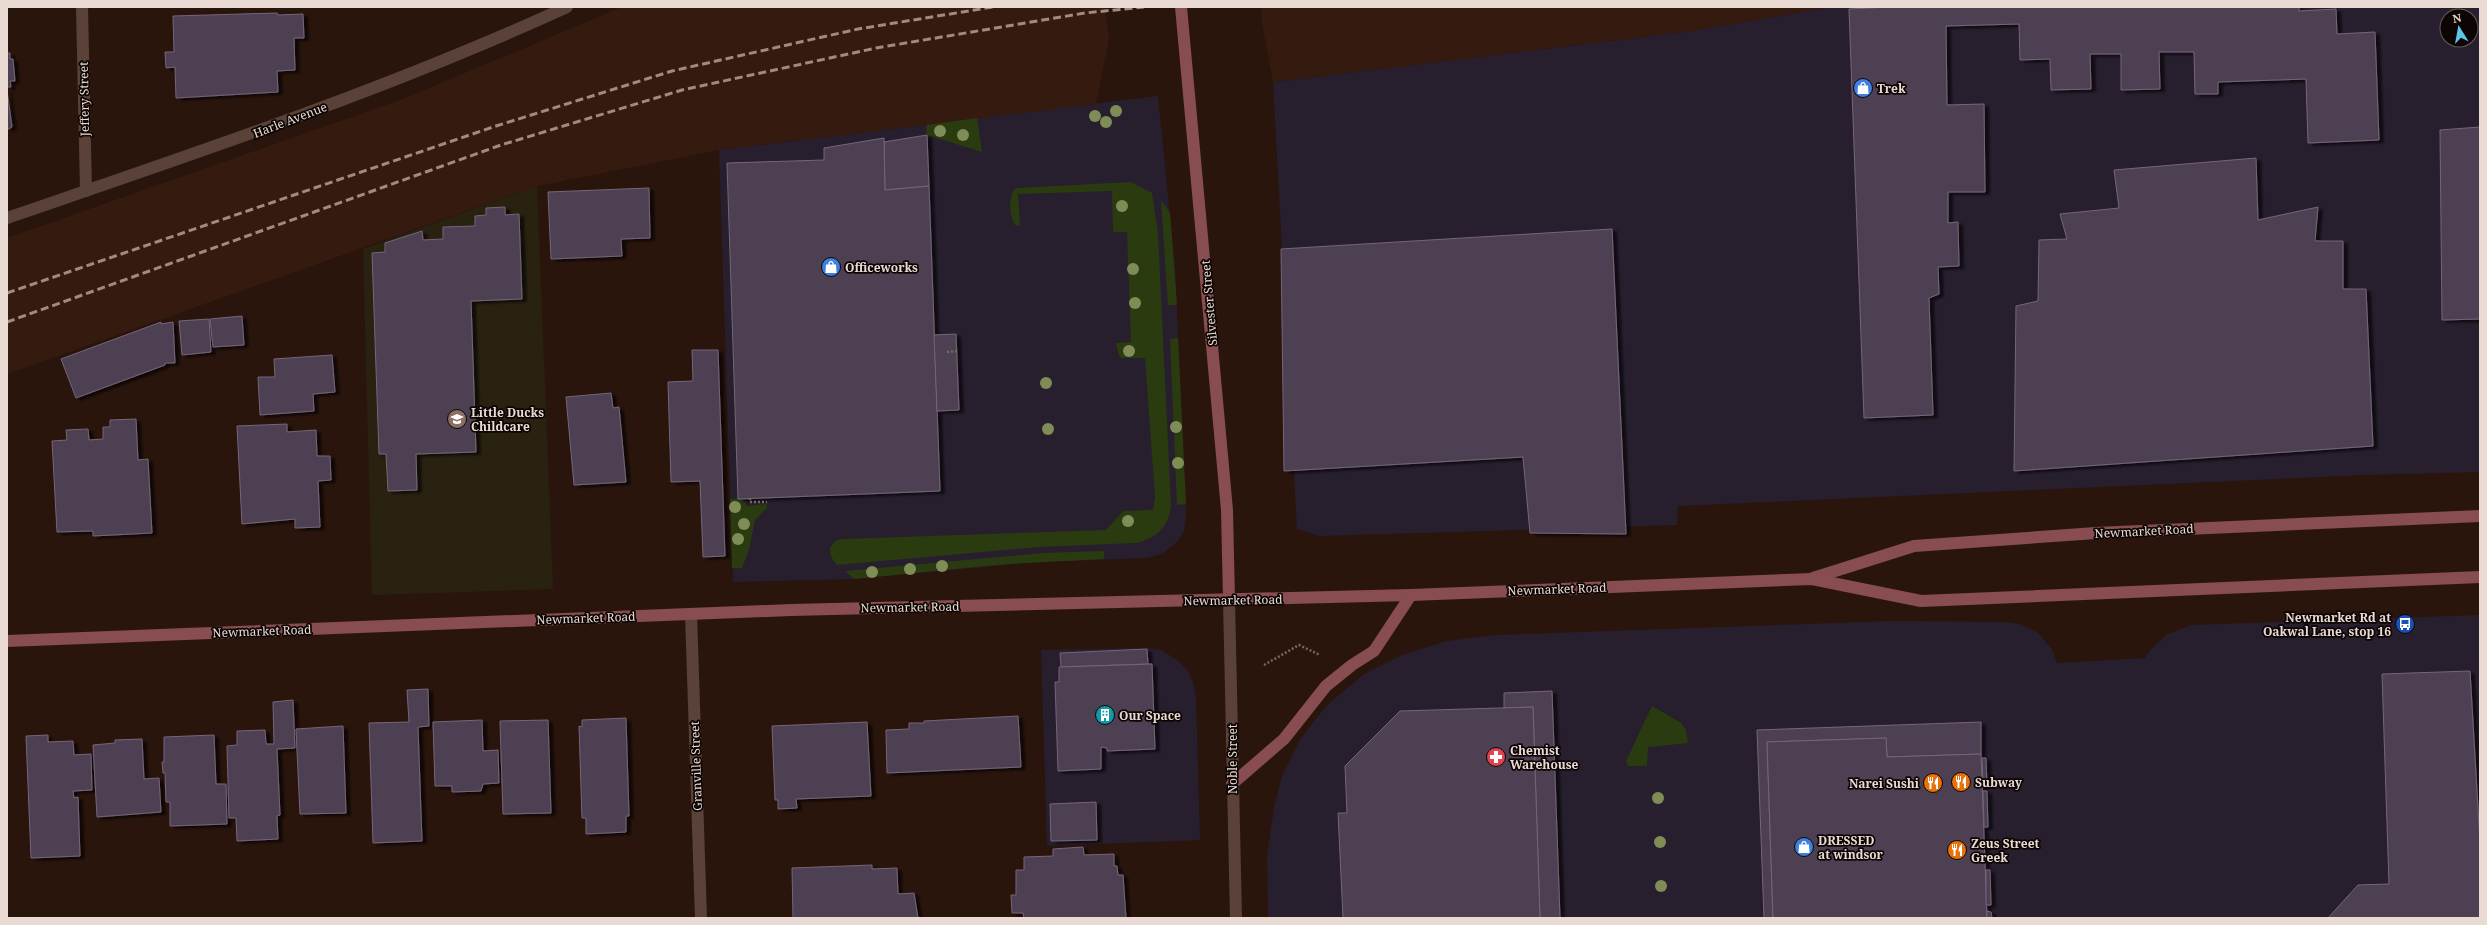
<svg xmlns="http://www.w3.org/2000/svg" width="2487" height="925" viewBox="0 0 2487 925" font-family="'Noto Serif',serif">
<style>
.commercial{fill:#271f2e;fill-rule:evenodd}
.built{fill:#351a0f}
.education{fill:#292211}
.green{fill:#2a3b10}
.building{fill:#4e3f52;stroke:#76657a;filter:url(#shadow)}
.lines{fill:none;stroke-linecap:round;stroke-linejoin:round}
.path{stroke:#79665f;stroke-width:2.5;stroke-dasharray:2 2;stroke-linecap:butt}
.minor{stroke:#5a4238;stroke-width:12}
.secondary{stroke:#874d51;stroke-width:12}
.rail{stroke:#9d8b84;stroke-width:3;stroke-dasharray:8 4;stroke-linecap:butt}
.tree{fill:#7f8c56}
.labels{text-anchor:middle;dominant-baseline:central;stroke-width:3.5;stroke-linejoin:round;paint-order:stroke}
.poi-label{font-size:12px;font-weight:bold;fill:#eadad4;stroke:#0c0503;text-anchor:start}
.street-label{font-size:12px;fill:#eadad4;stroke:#0c0503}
</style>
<defs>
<filter id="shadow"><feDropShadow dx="4.5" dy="2.5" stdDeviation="1" flood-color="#0009"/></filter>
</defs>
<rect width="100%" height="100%" fill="#2a150d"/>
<g class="commercial">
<path d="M1830 7H2480V472L2363 475 1678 506 1677 525 1320 536 1297 529 1273 82 1691 31ZM2447 16H2471V40H2447Z"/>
<path d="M1158 96 1175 266 1186 515 1184 531 1178 541 1162 554 1147 558 1038 562 854 579 733 582 719 150Z"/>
<path d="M2480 615V918H1268L1267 854 1274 808 1282 776 1299 741 1326 706 1364 674 1402 655 1447 641 1495 635 1892 621 2006 622 2020 624 2038 633 2052 649 2057 663 2145 658 2150 650 2166 635 2191 625Z"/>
<path d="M1148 648 1161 650 1177 660 1188 671 1193 682 1196 696 1200 840 1047 846 1041 650Z"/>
</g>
<g class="built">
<path d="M622 7H1105L1109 38 1096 104 719 150 537 186 7 374V238L403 99Z"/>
<path d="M1261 7H1830L1691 31 1273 82 1262 23Z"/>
</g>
<path class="education" d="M537 186 553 589 372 595 363 249Z"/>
<g class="green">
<path d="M977 118 982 152 927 135 926 125Z"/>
<path d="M1131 182 1152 193 1158 234 1171 505C1169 527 1156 539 1135 543L1039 547 837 565C832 560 830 555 830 548L835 541 842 539 1106 530 1123 511 1153 510 1155 497 1145 358H1121L1118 353 1116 343 1131 342 1127 232H1113L1112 191 1018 194 1020 226 1015 225C1009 216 1008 195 1016 188Z"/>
<path d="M1161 200 1170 213 1177 305H1168Z"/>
<path d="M1178 338 1186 504 1177 505 1170 339Z"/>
<path d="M745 498 746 506 767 504V508L755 520 749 550 742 568H732L730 499Z"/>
<path d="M1104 551V559L1006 564 854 579 845 571 1043 553Z"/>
<path d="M1652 706 1681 723 1686 730 1688 743 1648 747 1647 766H1628L1626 761Z"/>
</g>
<g class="building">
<path d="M1891 7H2299V11L2336 9 2337 34 2375 32 2379 140 2308 143 2306 79 2218 82V94H2195L2194 52H2159L2160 89 2121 90V54H2090L2091 89 2051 90 2050 59 2020 60 2019 24 1946 26 1947 105 1984 104 1985 192H1948V223L1958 222 1959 266 1938 267 1939 294 1929 298 1933 415 1864 418 1849 9Z"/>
<path d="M277 13 278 15 303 14 304 38H294L295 70 277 71 278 92 176 98 175 67 166 68 165 52H174L173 16Z"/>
<path d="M7 53H10V59H13L15 81H10L11 87H7Z"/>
<path d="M7 90 12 127 7 130Z"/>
<path d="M2480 127V319L2442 320 2440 130Z"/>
<path d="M927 135 929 186 885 190 884 142Z"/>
<path d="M884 138 885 190 929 186 940 491 738 499 727 163 824 160V148Z"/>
<path d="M2256 158 2258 220 2318 207 2315 241H2343V289H2366L2373 446 2014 471 2016 306 2038 301 2039 240 2067 239 2060 214 2119 208 2114 170Z"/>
<path d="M649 188 650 238 621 239 622 256 551 259 548 192Z"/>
<path d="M505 207V215L519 214 522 299 471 301 476 452 416 454 417 490 388 491 386 454H379L372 253 385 252V243L422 231 423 240 443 239V227L475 226V216L486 215V208Z"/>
<path d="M1612 229 1626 534 1530 533 1523 457 1284 471 1281 249Z"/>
<path d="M242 316 244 345 213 347 210 319Z"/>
<path d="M209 319 211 352 182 355 179 321Z"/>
<path d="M161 322V324L173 322 175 363H165V365L76 398 61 359Z"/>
<path d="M956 334 959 410 937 411 934 335Z"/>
<path d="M692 350H718L725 556 703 557 700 481 671 482 668 382 693 381Z"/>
<path d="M332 355 335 392 313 394 314 411 260 415 258 377H275L274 359Z"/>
<path d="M611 393 613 408 619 407 626 482 574 485 566 397Z"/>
<path d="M136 419 138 460 148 459 152 533 93 536V531L57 532 52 441 67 440 66 430 88 429 89 440 103 439V427H110V420Z"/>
<path d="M287 424V432L316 430 317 456H330L331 480 318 481 320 527 295 528V519L242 524 237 426Z"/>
<path d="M1147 649 1148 664 1061 667 1060 653Z"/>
<path d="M1152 664 1155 749 1107 751V748L1101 747V769L1058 771 1055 682H1059V667Z"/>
<path d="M2470 671 2480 842V918H2328L2358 885 2389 884 2382 674Z"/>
<path d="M428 689 429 726 418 727 422 841 373 843 369 723 409 722 407 690Z"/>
<path d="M1552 691 1560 918H1540L1533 707 1504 708V693Z"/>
<path d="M293 700 295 748 277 749 280 815 277 816 278 839 237 841 236 818H229L227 746 237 745V731L265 730 266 744H274L273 702Z"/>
<path d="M1533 707 1540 918H1343L1338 813H1347L1345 766 1400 711Z"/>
<path d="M1018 716 1021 767 887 773 886 730 909 729V723H924V721Z"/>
<path d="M626 718 629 816H626V832L586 834V818H582L579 726 582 727V720Z"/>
<path d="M482 720 483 751 498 750 499 783 483 784 481 791 452 792V786H435L433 722Z"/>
<path d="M548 720 551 813 503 814 500 721Z"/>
<path d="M867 722 871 796 796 799 797 808 778 809V800H775L772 726Z"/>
<path d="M1981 722V754L1887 757 1886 738 1767 742 1773 918H1764L1757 730Z"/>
<path d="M343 726 346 813 300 814 296 729Z"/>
<path d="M48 735V742L73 741 74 755 91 754 92 790 73 791 74 798 78 797 80 856 31 858 26 736Z"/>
<path d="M214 735 216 784H226L227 824 170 826V802H166L165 773H163L162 762H164V737Z"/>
<path d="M1886 738 1887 757 1981 754 1987 918H1773L1767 742Z"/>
<path d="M142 739 144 779 159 778 161 812 97 817 93 745 115 743V740Z"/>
<path d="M1982 758H1986L1987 785H1983Z"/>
<path d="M1983 791H1987L1988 827H1984Z"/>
<path d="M1096 802 1097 840 1051 841 1050 804Z"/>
<path d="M1083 847 1084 855 1114 854V866H1117L1118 875H1123L1126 918H1024L1023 913H1012L1011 895H1016V870H1024V857L1053 856V849Z"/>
<path d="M872 865V869L897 868 898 894 914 893 918 918H793L792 868Z"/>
<path d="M1986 870H1990L1991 905H1986Z"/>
<path d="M1987 911 1991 912 1992 918H1987Z"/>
</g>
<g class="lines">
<g class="path">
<path d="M947 352 957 351"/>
<path d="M750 498V502H767"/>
<path d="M1264 665 1299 645 1320 655"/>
</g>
<g class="minor">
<path d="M82 7 86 191"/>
<path d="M7 218C196 153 386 90 567 7"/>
<path d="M1229 600 1236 918"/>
<path d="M691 614 701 918"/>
</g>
<g class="secondary">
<path d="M1181 7 1227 510 1229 600"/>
<path d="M1813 578 1914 546 2096 533 2480 516"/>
<path d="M7 641 791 610 1411 595 1812 579 1921 601 2480 577"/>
<path d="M1232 784 1284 739 1326 686 1352 665 1374 651 1411 595"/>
</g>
<g class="rail">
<path d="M7 293 496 126 672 71 858 29 993 7"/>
<path d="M7 322 501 145 682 90 876 48 1085 13 1144 7"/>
</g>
</g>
<g class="tree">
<circle cx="1116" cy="111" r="6"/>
<circle cx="1095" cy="116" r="6"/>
<circle cx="1106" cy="122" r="6"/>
<circle cx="940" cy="131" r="6"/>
<circle cx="963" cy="135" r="6"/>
<circle cx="1122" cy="206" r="6"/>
<circle cx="1133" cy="269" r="6"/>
<circle cx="1135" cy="303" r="6"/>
<circle cx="1129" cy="351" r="6"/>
<circle cx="1046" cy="383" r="6"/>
<circle cx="1176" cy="427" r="6"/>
<circle cx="1048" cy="429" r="6"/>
<circle cx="1178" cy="463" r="6"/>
<circle cx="735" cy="507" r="6"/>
<circle cx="1128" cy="521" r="6"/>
<circle cx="744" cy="524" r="6"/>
<circle cx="738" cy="539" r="6"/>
<circle cx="942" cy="566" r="6"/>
<circle cx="910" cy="569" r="6"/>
<circle cx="872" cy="572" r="6"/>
<circle cx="1658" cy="798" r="6"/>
<circle cx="1660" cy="842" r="6"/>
<circle cx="1661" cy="886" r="6"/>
</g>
<defs>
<g id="shop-disc" transform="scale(1)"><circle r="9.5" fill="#3f7fe0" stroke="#0c0503"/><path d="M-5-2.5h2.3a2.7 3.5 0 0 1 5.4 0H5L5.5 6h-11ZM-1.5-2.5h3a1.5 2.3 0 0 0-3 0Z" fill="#fff"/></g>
<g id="school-disc" transform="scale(1)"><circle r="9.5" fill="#8d6e63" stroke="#0c0503"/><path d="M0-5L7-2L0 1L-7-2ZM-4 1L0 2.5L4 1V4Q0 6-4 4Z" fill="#fff"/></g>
<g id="bus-disc" transform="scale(1)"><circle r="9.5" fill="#1a4fb4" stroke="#0c0503"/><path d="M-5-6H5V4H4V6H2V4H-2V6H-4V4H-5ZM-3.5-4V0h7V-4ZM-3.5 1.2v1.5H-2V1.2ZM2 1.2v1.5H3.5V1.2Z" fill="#fff"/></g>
<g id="building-disc" transform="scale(1)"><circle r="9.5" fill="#0f9aa8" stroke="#0c0503"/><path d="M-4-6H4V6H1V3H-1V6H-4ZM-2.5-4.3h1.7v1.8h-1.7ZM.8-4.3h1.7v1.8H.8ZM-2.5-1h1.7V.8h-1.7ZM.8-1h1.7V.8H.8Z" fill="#fff"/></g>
<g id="pharmacy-disc" transform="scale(1)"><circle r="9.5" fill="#e0444e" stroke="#0c0503"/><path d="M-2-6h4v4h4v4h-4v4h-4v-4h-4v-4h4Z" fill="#fff"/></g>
<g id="restaurant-disc" transform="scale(1)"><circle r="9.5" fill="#e8710a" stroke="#0c0503"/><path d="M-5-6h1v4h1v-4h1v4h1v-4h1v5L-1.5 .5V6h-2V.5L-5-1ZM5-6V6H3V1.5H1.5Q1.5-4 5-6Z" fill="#fff"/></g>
</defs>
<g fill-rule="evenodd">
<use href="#shop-disc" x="1863" y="88"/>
<use href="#shop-disc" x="831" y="267"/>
<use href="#school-disc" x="457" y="419"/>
<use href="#bus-disc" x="2405" y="624"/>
<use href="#building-disc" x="1105" y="715"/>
<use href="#pharmacy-disc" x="1496" y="757"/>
<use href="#restaurant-disc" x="1961" y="782"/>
<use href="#restaurant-disc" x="1933" y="783"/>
<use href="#shop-disc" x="1804" y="847"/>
<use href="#restaurant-disc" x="1957" y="850"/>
</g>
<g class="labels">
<g class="poi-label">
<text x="1877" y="88">Trek</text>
<text x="845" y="267">Officeworks</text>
<text x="471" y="412">Little Ducks<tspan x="471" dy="14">Childcare</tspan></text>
<text x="2391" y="617" text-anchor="end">Newmarket Rd at<tspan x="2391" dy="14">Oakwal Lane, stop 16</tspan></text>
<text x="1119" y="715">Our Space</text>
<text x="1510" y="750">Chemist<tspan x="1510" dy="14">Warehouse</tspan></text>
<text x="1975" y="782">Subway</text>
<text x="1919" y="783" text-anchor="end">Narei Sushi</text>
<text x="1818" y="840">DRESSED<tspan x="1818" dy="14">at windsor</tspan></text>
<text x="1971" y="843">Zeus Street<tspan x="1971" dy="14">Greek</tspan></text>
</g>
<g class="street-label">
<text transform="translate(84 99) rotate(-91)">Jeffery Street</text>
<text transform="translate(290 120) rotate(-21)">Harle Avenue</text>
<text transform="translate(1209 303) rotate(-95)">Silvester Street</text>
<text transform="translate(2144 531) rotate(-3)">Newmarket Road</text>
<text transform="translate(1557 589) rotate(-2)">Newmarket Road</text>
<text transform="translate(1233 600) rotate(-1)">Newmarket Road</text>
<text transform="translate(910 607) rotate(-1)">Newmarket Road</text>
<text transform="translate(586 618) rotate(-2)">Newmarket Road</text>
<text transform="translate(262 631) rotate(-2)">Newmarket Road</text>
<text transform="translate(1232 759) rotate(-90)">Noble Street</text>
<text transform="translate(696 766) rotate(-92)">Granville Street</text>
</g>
</g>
<rect width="2487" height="925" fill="none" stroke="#eadad4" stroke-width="16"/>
<g transform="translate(2459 28) rotate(349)"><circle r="19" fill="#0c0503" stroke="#655a57"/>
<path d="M0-3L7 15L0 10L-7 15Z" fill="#5bc7e7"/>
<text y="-6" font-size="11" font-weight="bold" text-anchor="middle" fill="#eadad4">N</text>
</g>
</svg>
